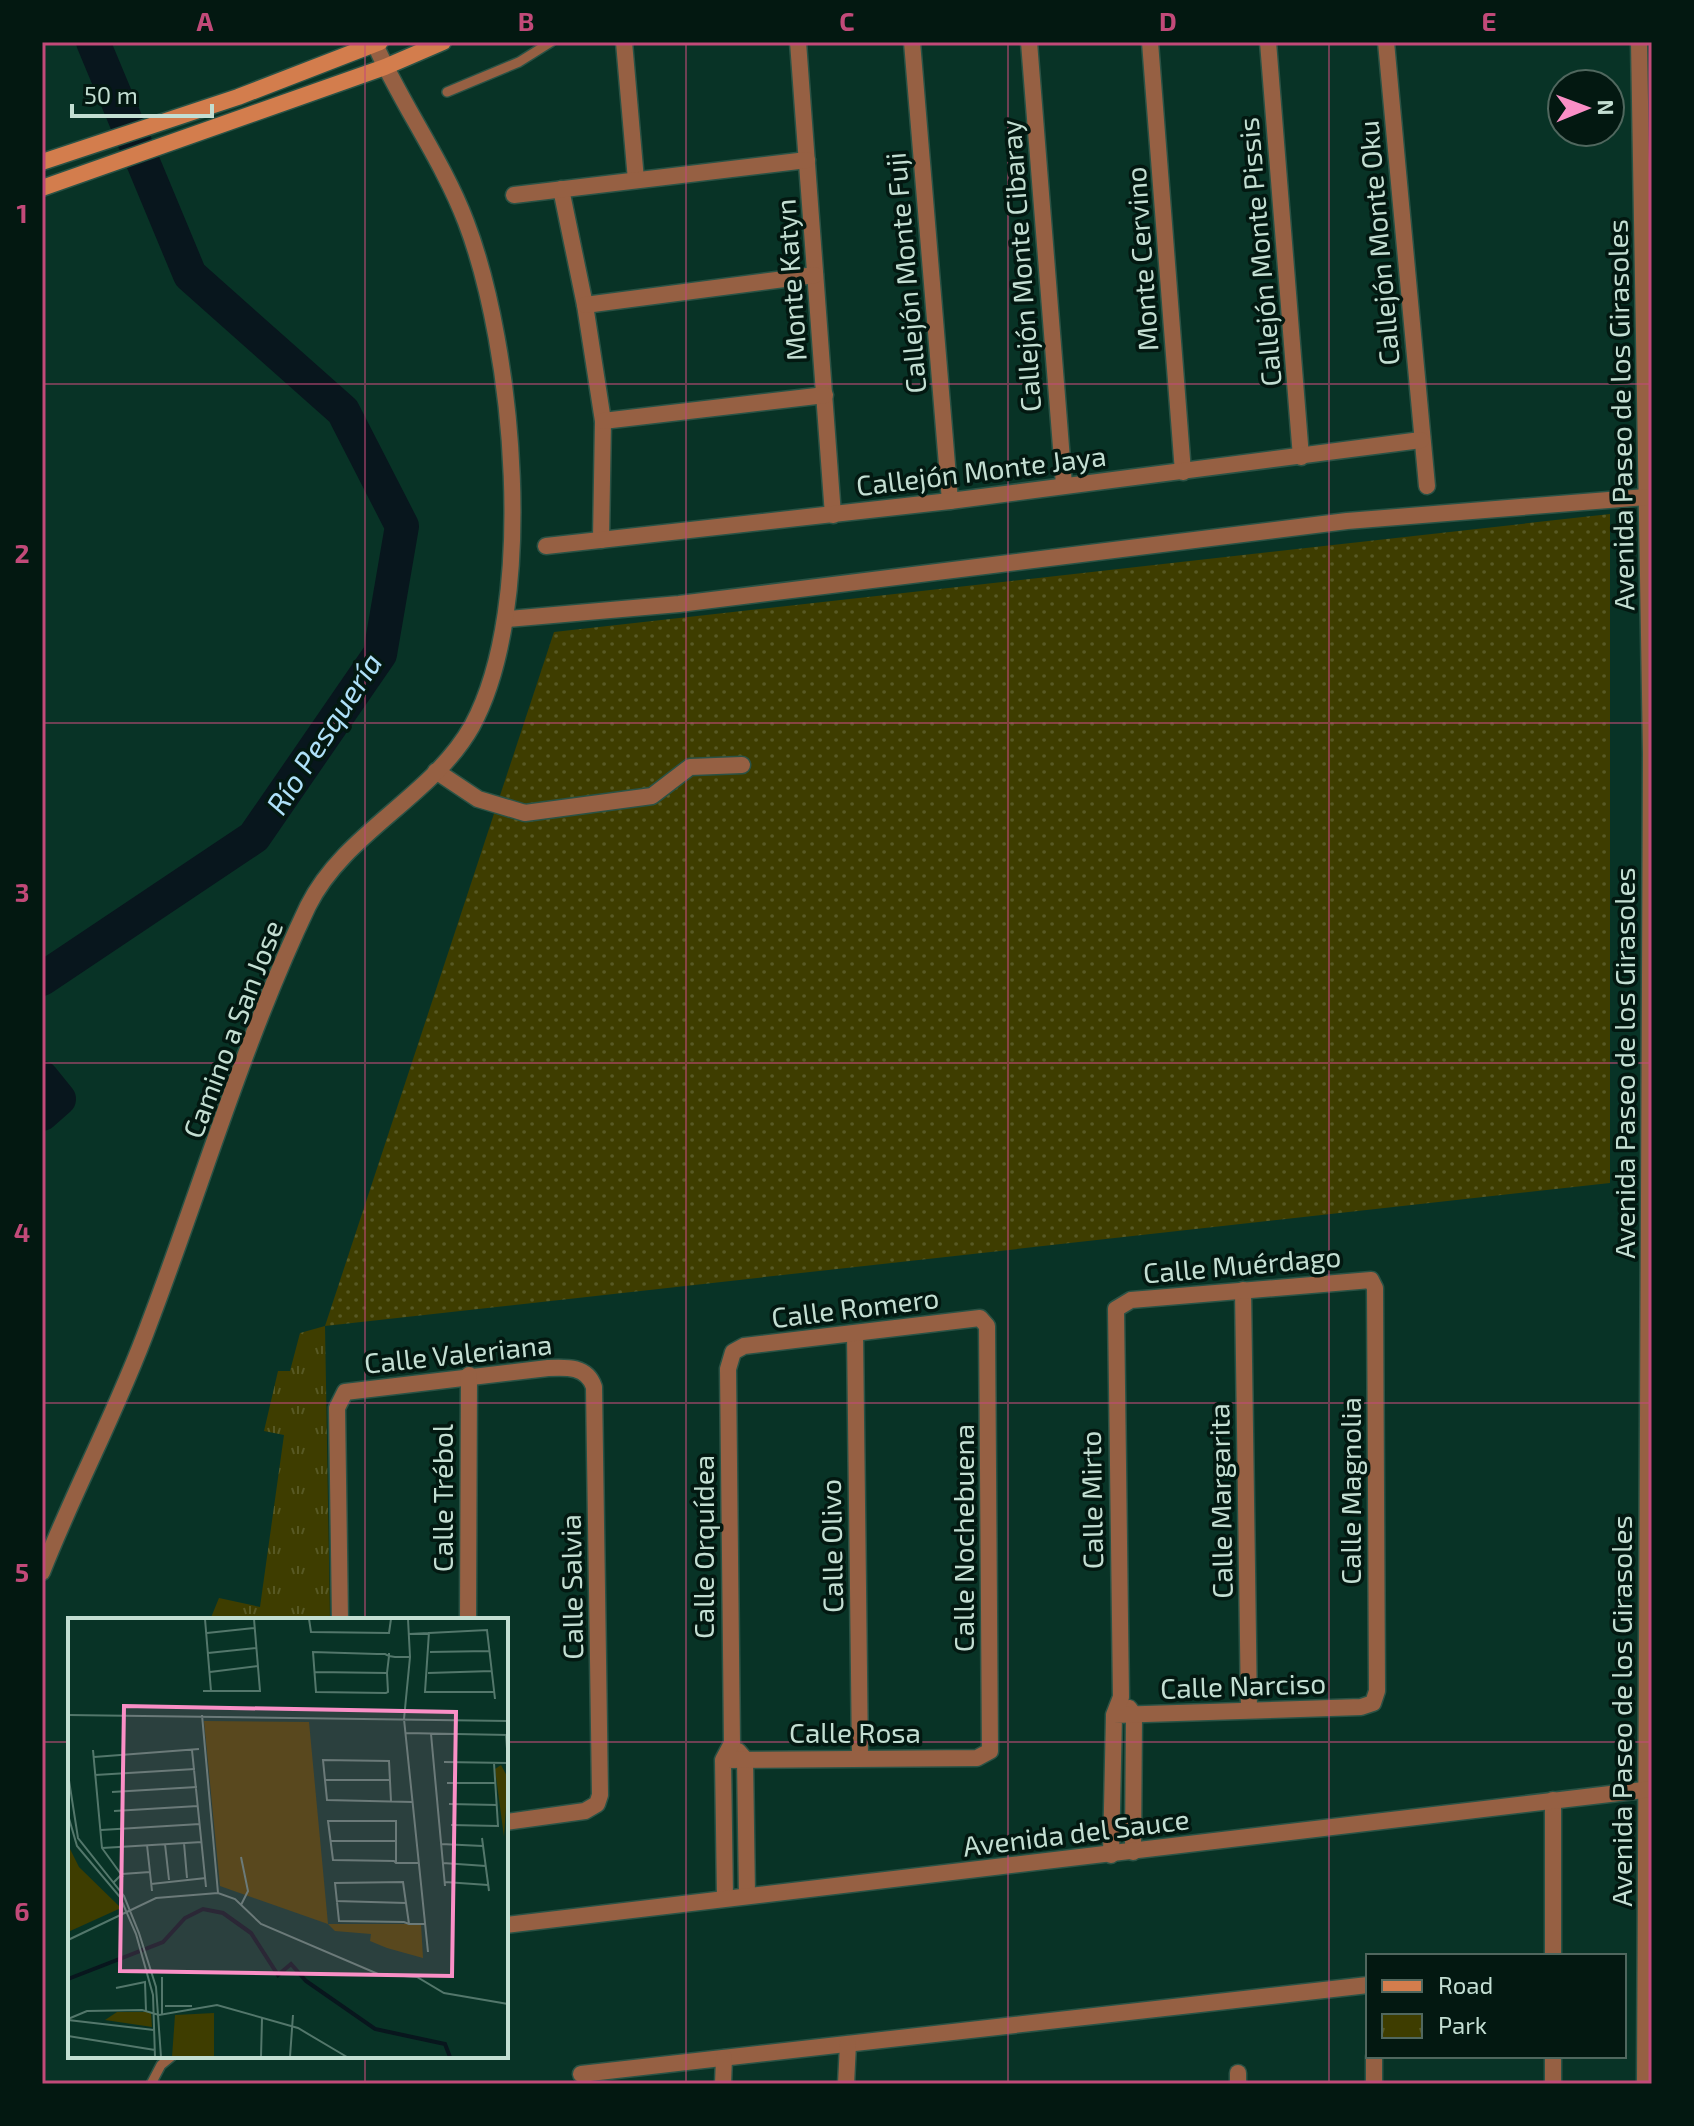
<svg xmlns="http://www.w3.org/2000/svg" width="1694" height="2126" viewBox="0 0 1694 2126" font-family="'Exo 2',sans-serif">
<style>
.grass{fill:url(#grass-dots)}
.park{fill:url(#park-tufts)}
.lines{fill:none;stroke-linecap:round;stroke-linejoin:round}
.river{stroke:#08161d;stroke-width:34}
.lane-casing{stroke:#2a5245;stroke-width:12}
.street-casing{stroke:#2a5245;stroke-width:19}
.secondary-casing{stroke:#2a5245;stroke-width:19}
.lane{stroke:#966043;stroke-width:9}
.street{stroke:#966043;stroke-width:16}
.secondary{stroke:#d37d4d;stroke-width:16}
.grid{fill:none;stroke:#c24a79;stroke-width:2;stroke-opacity:0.55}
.labels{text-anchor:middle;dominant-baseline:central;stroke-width:7;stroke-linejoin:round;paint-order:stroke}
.street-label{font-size:28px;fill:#c3ded2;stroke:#031811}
.water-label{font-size:30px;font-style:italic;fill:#afe1f9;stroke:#031811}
.inset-river{fill:none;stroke:#08161d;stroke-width:4}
.inset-road{fill:none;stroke:#53776b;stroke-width:2}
.view{fill:#fa8fc6;fill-opacity:0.15;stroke:#fa8fc6;stroke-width:4}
.inset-edge{fill:none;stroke:#c3ded2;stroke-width:4}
.neatline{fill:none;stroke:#c24a79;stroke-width:3}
.grid-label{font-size:26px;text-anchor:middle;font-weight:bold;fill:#c24a79}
</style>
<defs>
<pattern id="grass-dots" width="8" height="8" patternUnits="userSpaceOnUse" patternTransform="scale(2)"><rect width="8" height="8" fill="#3e3d00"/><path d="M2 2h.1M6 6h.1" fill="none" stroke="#585924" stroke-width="1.8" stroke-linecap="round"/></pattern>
<pattern id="park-tufts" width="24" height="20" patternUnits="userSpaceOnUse" patternTransform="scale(2)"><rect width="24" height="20" fill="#3e3d00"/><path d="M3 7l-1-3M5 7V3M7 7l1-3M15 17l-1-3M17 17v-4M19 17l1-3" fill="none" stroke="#585924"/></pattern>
</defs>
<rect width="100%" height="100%" fill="#083326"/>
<path class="grass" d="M1610 514V1183L325 1326 554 632Z"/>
<path class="park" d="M325 1326 330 1620H210L219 1598 260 1607 284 1435 264 1431 278 1371H290L300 1333Z"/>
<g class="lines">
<g class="river">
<path d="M42 979 254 837 380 654 402 526 343 411 190 275 93 42"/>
<path d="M42 1078 59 1099 42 1114"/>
</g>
<g class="lane-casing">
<g id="lane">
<path d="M447 92 519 62 551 42"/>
<path d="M151 2084 161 2065 172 2056"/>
</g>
</g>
<g class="street-casing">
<g id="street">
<path d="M624 42 636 180"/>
<path d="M798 42 833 515"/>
<path d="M912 42 950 501"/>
<path d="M1029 42 1064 485"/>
<path d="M1150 42 1183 472"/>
<path d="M1268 42 1301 457"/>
<path d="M1386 42 1427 486"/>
<path d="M1639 42 1651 753 1645 2084"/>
<path d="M561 189 585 305 603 421 601 540"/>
<path d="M514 195 807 160"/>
<path d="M585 305 815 275"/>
<path d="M603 421 825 395"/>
<path d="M546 546 950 501 1421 440"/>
<path d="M507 619 679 604 1347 521 1646 497"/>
<path d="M436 771 478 799 525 813 652 796 690 767 742 765"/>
<path d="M1243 1290 1249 1710"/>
<path d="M855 1334 860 1757"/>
<path d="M42 1572C75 1488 118 1409 149 1324 202 1185 244 1040 308 906 345 832 432 797 472 726 538 605 514 348 466 222 442 159 401 104 374 42"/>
<path d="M340 1620 337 1408 345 1392 548 1368C567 1367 587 1366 594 1387L600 1795 597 1804 585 1811 506 1822"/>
<path d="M468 1620 469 1375"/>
<path d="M1129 1708 1134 1715 1133 1852"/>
<path d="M738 1751 745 1759 747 1895"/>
<path d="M723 1760 977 1758 990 1751 987 1326 980 1318 744 1346 733 1352 728 1369 732 1743 723 1760 725 1898"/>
<path d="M1553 1800V1956"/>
<path d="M1111 1855 1114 1715 1121 1697 1116 1309 1131 1300 1371 1280 1375 1288 1377 1691 1373 1703 1361 1707 1114 1715"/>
<path d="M506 1925 1652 1789"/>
<path d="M1553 2056V2084"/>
<path d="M1238 2073V2084"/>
<path d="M581 2074 1368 1985"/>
<path d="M723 2084 724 2058"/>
<path d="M846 2084 848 2044"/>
<path d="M1374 2084V2056"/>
</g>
</g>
<g class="secondary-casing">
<g id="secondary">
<path d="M42 162 238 97 380 42"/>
<path d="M42 188 385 67 443 42"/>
</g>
</g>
<use href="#lane" class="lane"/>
<use href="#street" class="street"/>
<use href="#secondary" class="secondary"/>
</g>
<path class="grid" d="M365 42V1620M686 42V2084M1008 42V2084M1329 42V2084M42 384H1652M42 723H1652M42 1063H1652M42 1403H1652M42 1742H70M506 1742H1652M365 2056V2084"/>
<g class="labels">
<g class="street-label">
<text transform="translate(1378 243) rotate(-95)">Callejón Monte Oku</text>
<text transform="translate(1259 252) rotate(-95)">Callejón Monte Pissis</text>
<text transform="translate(1141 259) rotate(-94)">Monte Cervino</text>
<text transform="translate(1020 266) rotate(-94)">Callejón Monte Cibaray</text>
<text transform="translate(905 273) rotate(-95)">Callejón Monte Fuji</text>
<text transform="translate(790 280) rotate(-94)">Monte Katyn</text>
<text transform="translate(1620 415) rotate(-91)">Avenida Paseo de los Girasoles</text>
<text transform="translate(981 470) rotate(-7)">Callejón Monte Jaya</text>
<text transform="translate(232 1029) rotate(-69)">Camino a San Jose</text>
<text transform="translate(1624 1063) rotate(-90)">Avenida Paseo de los Girasoles</text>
<text transform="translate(1242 1264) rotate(-5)">Calle Muérdago</text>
<text transform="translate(855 1307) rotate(-7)">Calle Romero</text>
<text transform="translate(458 1353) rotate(-6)">Calle Valeriana</text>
<text transform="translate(1350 1491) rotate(-90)">Calle Magnolia</text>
<text transform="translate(442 1498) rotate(-90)">Calle Trébol</text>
<text transform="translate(1091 1500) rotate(-91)">Calle Mirto</text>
<text transform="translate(1220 1501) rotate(-91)">Calle Margarita</text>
<text transform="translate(963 1538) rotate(-90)">Calle Nochebuena</text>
<text transform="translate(831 1546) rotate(-91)">Calle Olivo</text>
<text transform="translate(703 1547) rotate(-90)">Calle Orquídea</text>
<text transform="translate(571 1587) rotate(-91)">Calle Salvia</text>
<text transform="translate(1243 1685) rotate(-2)">Calle Narciso</text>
<text transform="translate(1621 1711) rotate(-90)">Avenida Paseo de los Girasoles</text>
<text x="855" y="1732">Calle Rosa</text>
<text transform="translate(1076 1832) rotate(-7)">Avenida del Sauce</text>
</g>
<g class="water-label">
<text transform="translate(323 733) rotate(-57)">Río Pesquería</text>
</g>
</g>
<g transform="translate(68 1618)">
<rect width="440" height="440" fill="#083326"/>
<path d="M136 103 241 104 260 306 152 268ZM0 227 11 249 53 290 0 314Z" fill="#3e3d00"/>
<path d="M433 147 440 160 436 219 427 151ZM260 306H353L355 340 319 330 302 323 303 316 267 313ZM49 394H83L84 409 37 402Z" fill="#3e3d00"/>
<path d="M146 395V439H104L107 397Z" fill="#3e3d00"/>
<path class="inset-river" d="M0 361 95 324 117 300 135 291 155 295 183 315 210 357 223 346 238 363 307 411 377 426 382 439"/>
<path class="inset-road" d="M137 1 143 73M241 1 243 14 321 15 323 1M340 1 342 39 336 101 360 334M361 14 357 74H426M139 15 186 10M341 16 419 12 427 81M362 34 421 33M140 35 188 30M321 35V38L319 55 320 74 318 75 248 74 245 34 309 36H317L321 38 327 39H342M142 54 190 48M247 54 319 55M360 55 424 53M135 73H192L186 1M0 97 440 103M134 97 150 275M337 115 440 117M363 116 377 268M438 116 440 145M25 132 34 230 55 259M124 132 138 269M26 139 131 131M376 144 440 145M0 156 10 220 56 278 71 315 88 369 93 439M27 157 127 151M257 162H322M379 165H427M44 174 129 169M323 183 321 143 255 142 259 182 344 184M381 186 429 187M46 193 130 188M0 197 9 228 52 279 68 316 85 377 87 439M383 207 430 208 426 145M33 212 132 206M414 220 421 273M262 223H328M116 225 119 260M97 226 101 262M373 226 415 228M79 227 84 273M34 230 134 224M173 239 180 273 173 287M328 245V203H260L265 242 326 243 328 245H350M375 245 418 248M46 264 54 256 82 254M377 264 420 267M83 266 138 260M268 283 338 285M341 306 335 264 267 265 271 303 336 304 341 306H357M0 322 88 280 150 275 167 281 193 306 310 356 349 359 376 375 440 386M94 359V397M48 370 77 364 78 393M97 388H124M0 401 19 393 74 392 91 397 149 387 230 410 279 439M0 402 86 412M0 418 87 432M193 439 194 400M222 439 225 397"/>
<path class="view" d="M56 88 388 94 384 358 52 353Z"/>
<rect width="440" height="440" class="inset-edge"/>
</g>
<rect width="1694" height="2126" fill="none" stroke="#031811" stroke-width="88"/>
<rect x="1366" y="1954" width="260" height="104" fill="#031811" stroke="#50675e" stroke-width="2"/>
<rect x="1382" y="1980" width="40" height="12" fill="#d37d4d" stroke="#50675e" stroke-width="2"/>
<text x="1438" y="1994" font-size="24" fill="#c3ded2">Road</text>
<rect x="1382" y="2014" width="40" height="24" fill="url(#park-tufts)" stroke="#50675e" stroke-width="2"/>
<text x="1438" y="2034" font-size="24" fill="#c3ded2">Park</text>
<g transform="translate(1586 108) rotate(89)"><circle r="38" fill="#031811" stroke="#50675e" stroke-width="2"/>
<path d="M0-6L14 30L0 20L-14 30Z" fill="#fa8fc6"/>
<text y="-12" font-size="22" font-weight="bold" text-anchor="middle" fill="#c3ded2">N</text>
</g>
<path d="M72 104v12h140v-12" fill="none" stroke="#c3ded2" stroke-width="4"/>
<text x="84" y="104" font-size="24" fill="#c3ded2" stroke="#031811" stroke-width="6" paint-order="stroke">50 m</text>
<rect x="44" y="44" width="1606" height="2038" class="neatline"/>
<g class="grid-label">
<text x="205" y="31">A</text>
<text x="526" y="31">B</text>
<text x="847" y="31">C</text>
<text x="1168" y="31">D</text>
<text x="1489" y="31">E</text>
<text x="22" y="223">1</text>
<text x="22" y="563">2</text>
<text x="22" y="902">3</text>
<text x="22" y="1242">4</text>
<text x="22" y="1582">5</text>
<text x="22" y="1921">6</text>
</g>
</svg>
